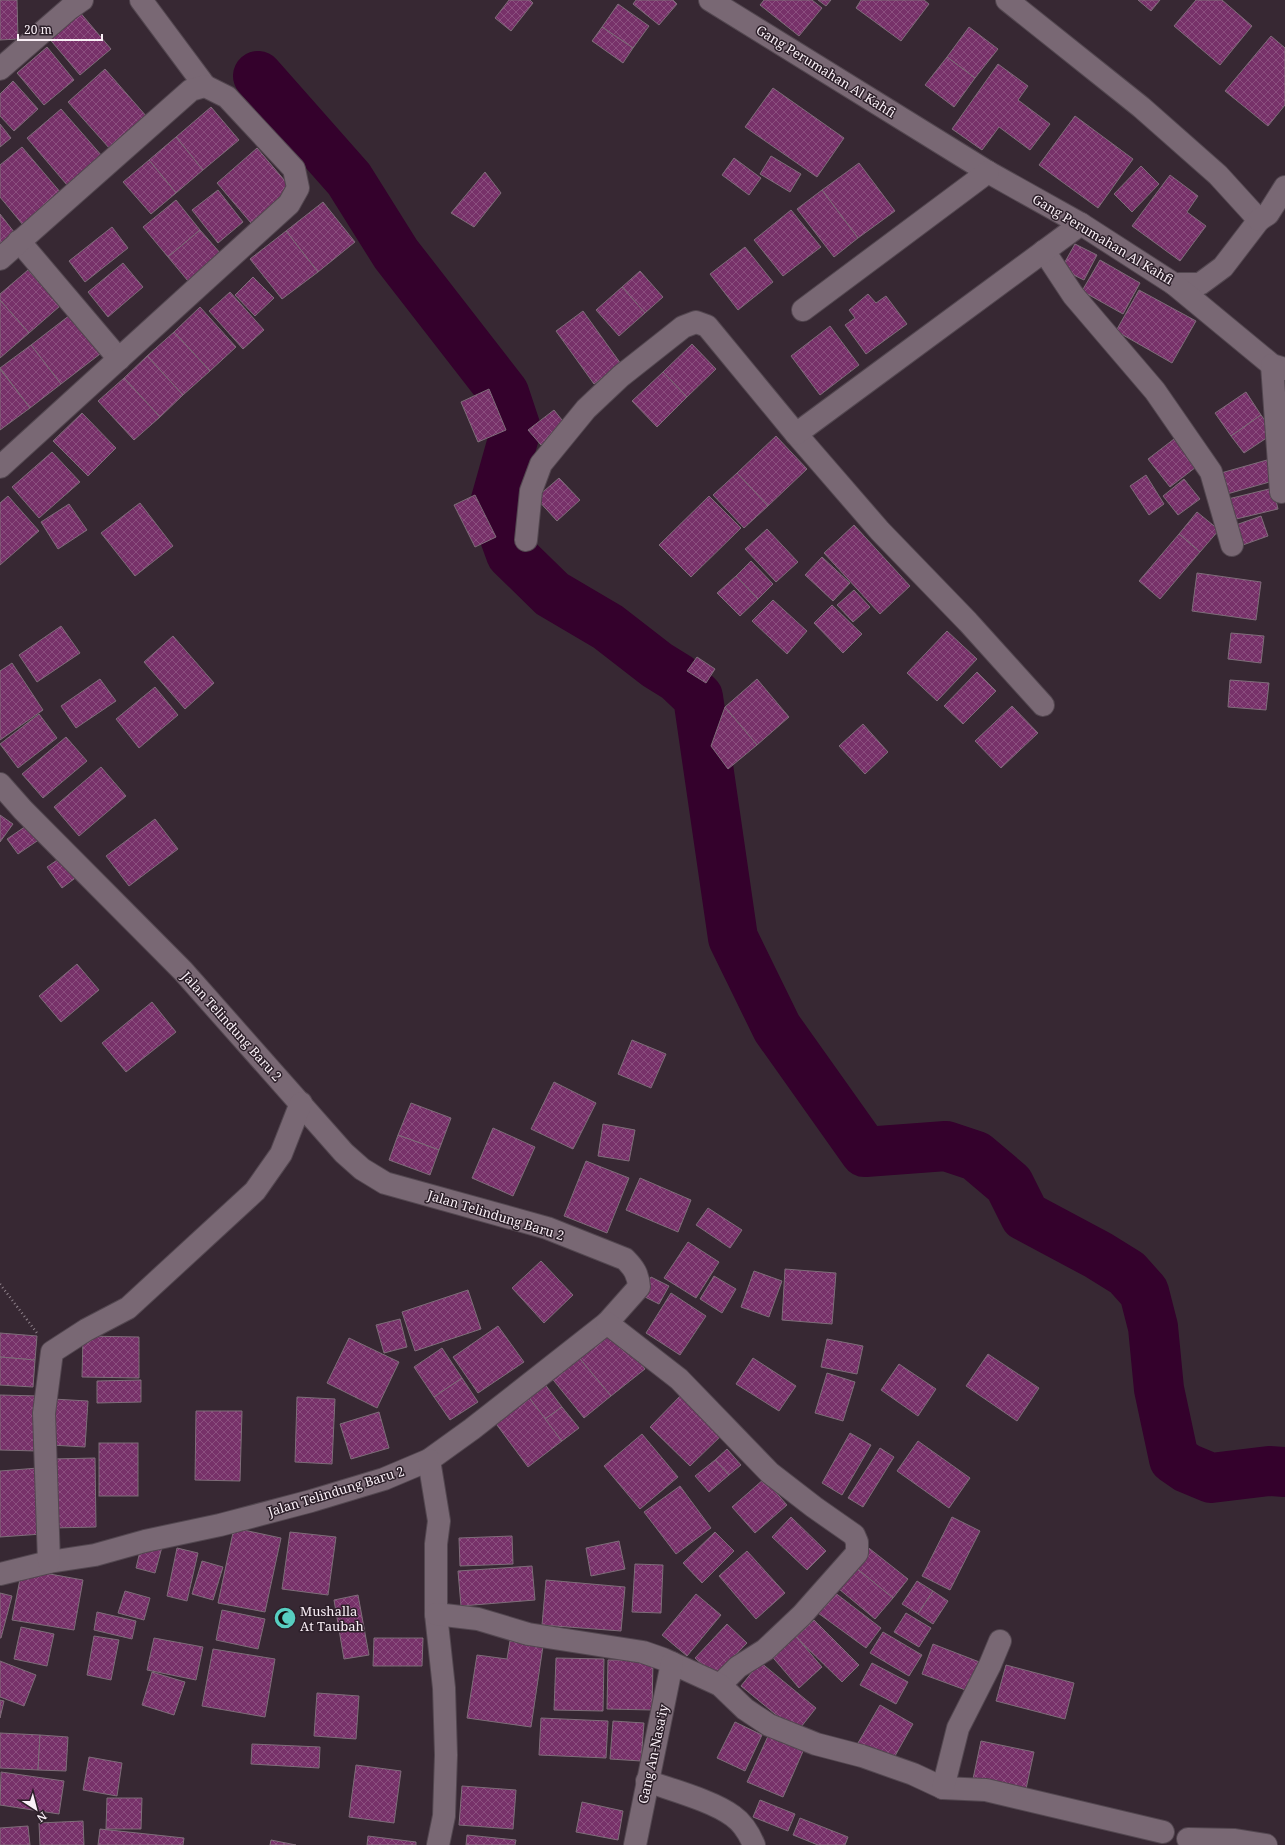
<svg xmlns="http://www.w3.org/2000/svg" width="1285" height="1845" viewBox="0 0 1285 1845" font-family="'Noto Serif',serif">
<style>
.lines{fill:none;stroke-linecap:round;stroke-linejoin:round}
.river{stroke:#34012c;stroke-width:50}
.building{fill:url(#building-cross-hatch);stroke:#7e6d79}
.minor-casing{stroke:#534750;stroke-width:24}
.path{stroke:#91848d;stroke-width:2.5;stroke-dasharray:1 3;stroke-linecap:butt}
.minor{stroke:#796874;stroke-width:22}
.labels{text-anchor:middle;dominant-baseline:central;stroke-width:3;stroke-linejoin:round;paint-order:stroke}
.street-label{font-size:13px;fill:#faf0f7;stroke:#2c1f29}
.poi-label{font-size:13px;fill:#faf0f7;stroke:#2c1f29;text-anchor:start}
</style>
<defs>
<pattern id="building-cross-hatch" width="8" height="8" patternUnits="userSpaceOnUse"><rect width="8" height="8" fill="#773169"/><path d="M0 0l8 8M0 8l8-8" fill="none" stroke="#8b4f7f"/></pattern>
</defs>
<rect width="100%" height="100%" fill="#372833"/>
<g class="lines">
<path class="river" d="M258 76 349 179 396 254 504 393 516 429 494 507 511 554 552 594 608 627 657 665 678 678 698 697 733 938 777 1028 865 1152 946 1146 976 1156 1009 1184 1025 1216 1098 1255 1127 1273 1144 1292 1153 1327 1159 1389 1174 1459 1187 1468 1211 1478 1269 1471 1285 1472"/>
</g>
<g class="building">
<path d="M0 0H17L18 39 0 40Z"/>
<path d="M509 0H530L533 3 511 31 495 18Z"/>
<path d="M636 0H673L677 4 659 25 633 4Z"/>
<path d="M764 0H812L822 8 799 36 760 5Z"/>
<path d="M818 0H831L826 6Z"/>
<path d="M861 0H924L929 4 901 41 856 8Z"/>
<path d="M1138 0H1160L1151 11Z"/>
<path d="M1196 0H1222L1252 26 1220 65 1174 26Z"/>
<path d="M618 4 649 26 633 48 602 27Z"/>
<path d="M78 10 111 49 80 75 47 36Z"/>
<path d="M602 27 633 48 623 63 592 41Z"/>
<path d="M969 27 998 49 975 78 947 57Z"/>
<path d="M1271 36 1285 48V105L1268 126 1225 91Z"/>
<path d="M47 47 74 80 44 105 17 73Z"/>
<path d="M947 57 975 78 954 107 925 85Z"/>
<path d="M998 64 1028 86 1018 100 1050 124 1030 150 999 127 982 150 952 129Z"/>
<path d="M105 69 147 117 110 149 68 102Z"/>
<path d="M13 81 38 109 14 131 0 116V94Z"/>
<path d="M773 88 844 138 817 177 745 127Z"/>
<path d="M211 107 239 140 203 170 176 137Z"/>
<path d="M61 109 102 156 67 185 27 138Z"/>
<path d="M1075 116 1133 159 1098 208 1039 165Z"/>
<path d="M0 124 11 138 0 147Z"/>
<path d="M176 137 203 170 176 193 149 160Z"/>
<path d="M22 147 61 193 23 225 0 197V165Z"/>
<path d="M257 148 291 188 251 223 217 183Z"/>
<path d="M771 156 801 174 790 192 760 174Z"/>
<path d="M734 158 761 178 749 195 722 175Z"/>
<path d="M149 160 176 193 151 214 123 182Z"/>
<path d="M859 163 895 211 858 238 822 190Z"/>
<path d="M1141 166 1159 184 1132 212 1114 194Z"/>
<path d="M485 172 501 193 474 227 451 213Z"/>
<path d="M1170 175 1198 196 1187 212 1206 226 1180 261 1132 226Z"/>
<path d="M218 190 243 222 218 243 192 210Z"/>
<path d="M822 190 858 238 834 257 797 209Z"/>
<path d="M176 200 200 230 168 257 143 227Z"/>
<path d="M323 202 355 242 318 272 286 231Z"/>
<path d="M791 210 821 247 783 276 754 240Z"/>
<path d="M0 214 14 232 0 244Z"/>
<path d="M112 227 128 248 85 282 69 261Z"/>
<path d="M200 230 221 254 188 281 168 257Z"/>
<path d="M286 231 318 272 282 299 250 259Z"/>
<path d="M1075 244 1097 255 1084 280 1061 269Z"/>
<path d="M745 247 773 282 738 310 710 274Z"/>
<path d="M1100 260 1140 283 1123 314 1082 291Z"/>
<path d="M123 263 143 287 108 317 88 292Z"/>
<path d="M28 270 60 306 29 333 0 300V294Z"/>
<path d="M640 271 663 297 645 313 622 287Z"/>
<path d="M253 277 274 298 255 316 235 295Z"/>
<path d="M622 287 645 313 619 336 596 310Z"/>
<path d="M1139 290 1196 321 1172 363 1116 331Z"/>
<path d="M230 292 264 330 243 349 209 311Z"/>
<path d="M868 294 876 303 886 296 907 324 866 354 845 325 855 318 849 310Z"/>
<path d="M0 300 29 333 0 358Z"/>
<path d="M200 307 236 347 210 371 174 332Z"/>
<path d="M583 311 621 364 594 384 556 331Z"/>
<path d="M70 315 100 354 61 384 31 345Z"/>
<path d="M830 326 859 365 820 395 791 356Z"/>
<path d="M174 332 210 371 183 395 147 356Z"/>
<path d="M692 344 716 369 687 397 663 372Z"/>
<path d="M31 345 61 384 30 408 0 368Z"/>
<path d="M147 356 183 395 160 417 124 378Z"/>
<path d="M0 369 30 408 0 430Z"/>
<path d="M663 372 687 397 657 427 632 401Z"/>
<path d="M124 378 160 417 134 440 98 401Z"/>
<path d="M489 389 506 430 478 442 461 402Z"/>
<path d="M1246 392 1261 415 1231 436 1215 413Z"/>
<path d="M554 410 566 425 541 445 528 430Z"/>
<path d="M82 413 116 448 88 476 53 441Z"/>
<path d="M1261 415 1274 433 1244 453 1231 436Z"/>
<path d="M776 436 807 469 768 506 737 473Z"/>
<path d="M1174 439 1196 467 1170 487 1148 459Z"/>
<path d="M52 452 80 482 39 518 12 487Z"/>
<path d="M1267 460 1273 481 1227 494 1221 473Z"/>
<path d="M737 473 768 506 744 528 713 495Z"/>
<path d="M1146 475 1164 504 1149 515 1130 486Z"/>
<path d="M559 478 580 500 557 521 536 498Z"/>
<path d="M1184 479 1200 499 1178 515 1163 496Z"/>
<path d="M1273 488 1278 509 1232 520 1228 499Z"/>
<path d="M475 495 496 537 475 547 454 505Z"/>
<path d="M8 496 39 531 0 565V503Z"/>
<path d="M709 496 741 528 691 577 659 545Z"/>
<path d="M140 503 173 546 135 576 101 533Z"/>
<path d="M69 504 87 530 58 549 41 522Z"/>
<path d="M1197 512 1219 530 1200 552 1179 534Z"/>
<path d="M1261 516 1268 536 1240 546 1233 526Z"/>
<path d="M854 525 910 586 880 614 824 553Z"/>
<path d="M767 529 798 562 776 582 745 549Z"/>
<path d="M1179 534 1200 552 1160 599 1139 581Z"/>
<path d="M822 557 850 583 833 601 805 575Z"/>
<path d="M751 561 773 584 758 599 736 576Z"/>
<path d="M1197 573 1261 582 1256 620 1192 611Z"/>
<path d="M736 576 758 599 740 616 717 593Z"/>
<path d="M854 590 870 607 853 622 837 605Z"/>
<path d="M773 600 807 631 787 654 752 621Z"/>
<path d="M832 605 862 634 843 653 814 623Z"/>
<path d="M61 626 80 653 37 682 19 655Z"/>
<path d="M947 631 977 659 937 701 907 673Z"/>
<path d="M1231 633 1264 636 1261 663 1228 659Z"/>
<path d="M173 636 214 683 185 709 144 662Z"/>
<path d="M697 657 715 669 706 683 687 671Z"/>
<path d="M12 663 43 710 0 740V671Z"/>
<path d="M977 672 996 691 963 724 944 706Z"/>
<path d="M100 679 116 701 76 728 61 706Z"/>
<path d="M757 679 789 717 757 745 725 707Z"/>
<path d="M1230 680 1269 683 1266 710 1228 707Z"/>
<path d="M155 687 178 715 139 748 116 719Z"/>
<path d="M1012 706 1038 733 1001 768 975 741Z"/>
<path d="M725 707 757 745 728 769 711 746Z"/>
<path d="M39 714 57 738 18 768 0 744Z"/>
<path d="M863 724 888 752 865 774 839 746Z"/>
<path d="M66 737 87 761 43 798 22 774Z"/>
<path d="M101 767 126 796 79 836 54 807Z"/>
<path d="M0 815 13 824 0 842Z"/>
<path d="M155 819 178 849 129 886 106 856Z"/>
<path d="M29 824 40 839 18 854 7 839Z"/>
<path d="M63 856 78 876 62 888 47 867Z"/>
<path d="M77 964 99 990 61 1022 39 996Z"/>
<path d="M152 1002 176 1032 126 1072 102 1043Z"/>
<path d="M632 1040 666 1054 651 1088 618 1074Z"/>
<path d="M554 1082 596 1103 573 1149 531 1129Z"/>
<path d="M411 1103 451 1118 439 1150 398 1135Z"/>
<path d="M603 1124 635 1130 629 1161 598 1156Z"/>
<path d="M493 1128 535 1147 513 1196 472 1178Z"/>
<path d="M398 1135 439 1150 430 1175 389 1160Z"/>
<path d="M586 1161 629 1178 607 1233 564 1216Z"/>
<path d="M640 1178 691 1200 678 1232 626 1210Z"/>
<path d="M708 1208 742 1230 730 1248 696 1225Z"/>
<path d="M688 1242 719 1262 696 1298 664 1278Z"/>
<path d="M541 1261 573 1295 544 1323 512 1288Z"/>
<path d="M785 1269 836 1273 832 1324 782 1320Z"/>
<path d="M754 1271 782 1281 769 1317 741 1307Z"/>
<path d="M714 1276 736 1289 722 1313 700 1299Z"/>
<path d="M651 1277 669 1286 659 1304 641 1295Z"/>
<path d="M468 1290 481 1329 415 1351 402 1312Z"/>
<path d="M671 1293 706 1316 680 1355 646 1333Z"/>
<path d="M400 1319 407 1347 384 1353 376 1325Z"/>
<path d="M498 1326 524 1362 478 1393 453 1357Z"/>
<path d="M611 1326 645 1369 611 1396 576 1354Z"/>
<path d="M0 1333 37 1336 35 1360 0 1357Z"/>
<path d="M83 1336 139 1337V1378L82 1377Z"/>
<path d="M349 1338 399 1362 377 1408 327 1383Z"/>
<path d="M827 1339 863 1346 857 1374 821 1367Z"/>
<path d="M442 1348 462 1378 434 1397 414 1367Z"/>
<path d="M576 1354 611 1396 584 1418 550 1376Z"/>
<path d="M988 1354 1039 1388 1017 1421 966 1386Z"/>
<path d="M0 1357 35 1360 33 1387 0 1385Z"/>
<path d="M753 1358 796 1386 779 1411 736 1384Z"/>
<path d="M899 1364 936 1389 918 1416 881 1390Z"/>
<path d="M827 1373 855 1382 843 1421 815 1413Z"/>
<path d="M462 1378 478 1402 450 1420 434 1397Z"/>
<path d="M141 1380V1402L97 1403V1381Z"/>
<path d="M544 1383 562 1407 545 1419 528 1396Z"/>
<path d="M684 1392 725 1432 690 1466 650 1427Z"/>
<path d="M0 1395 39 1396 37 1451 0 1450Z"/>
<path d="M528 1396 562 1441 528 1467 494 1421Z"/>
<path d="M297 1397 335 1399 332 1464 295 1462Z"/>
<path d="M53 1399 88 1401 85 1447 51 1445Z"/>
<path d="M562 1407 579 1428 562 1441 545 1419Z"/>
<path d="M196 1411H242L240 1481 195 1480Z"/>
<path d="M379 1412 389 1448 351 1459 340 1424Z"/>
<path d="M850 1433 871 1445 842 1495 822 1483Z"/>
<path d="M642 1434 678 1477 640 1509 604 1466Z"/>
<path d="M918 1441 970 1478 949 1508 897 1471Z"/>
<rect x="99" y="1443" width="39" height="53"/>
<path d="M880 1448 894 1457 863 1507 848 1498Z"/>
<path d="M727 1449 741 1465 729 1475 715 1460Z"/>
<path d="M95 1458 96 1527 53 1528 52 1459Z"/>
<path d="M715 1460 729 1475 709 1492 695 1476Z"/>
<path d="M38 1468 42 1534 0 1537V1471Z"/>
<path d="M764 1479 787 1505 755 1533 732 1507Z"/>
<path d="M680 1486 711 1528 676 1554 644 1512Z"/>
<path d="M791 1517 826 1551 807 1570 772 1537Z"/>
<path d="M952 1517 980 1531 950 1590 922 1576Z"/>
<path d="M234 1528 281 1538 265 1612 218 1603Z"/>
<path d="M290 1532 336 1537 328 1595 282 1589Z"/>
<path d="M715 1532 734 1551 702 1583 683 1563Z"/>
<path d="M512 1536 513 1564 460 1566 459 1538Z"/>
<path d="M619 1541 625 1569 591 1576 586 1548Z"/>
<path d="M142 1543 162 1547 155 1573 136 1568Z"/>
<path d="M865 1545 908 1579 893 1598 850 1563Z"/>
<path d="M177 1548 198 1553 187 1601 167 1596Z"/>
<path d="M747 1551 785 1593 756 1619 719 1576Z"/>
<path d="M202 1561 223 1567 213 1600 192 1594Z"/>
<path d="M850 1563 893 1598 875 1619 833 1584Z"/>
<path d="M635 1564 663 1565 661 1613 632 1612Z"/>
<path d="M532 1566 535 1600 461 1606 458 1571Z"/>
<path d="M22 1569 83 1580 74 1630 12 1620Z"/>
<path d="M546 1580 625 1587 621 1631 542 1625Z"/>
<path d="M917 1581 933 1591 918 1614 902 1604Z"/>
<path d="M125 1591 150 1598 144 1620 118 1613Z"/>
<path d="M933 1591 948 1601 933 1624 918 1614Z"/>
<path d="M834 1592 881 1628 866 1648 818 1613Z"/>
<path d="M0 1593 12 1596 1 1638H0Z"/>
<path d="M696 1594 721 1615 687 1656 662 1635Z"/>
<path d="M358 1595 369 1655 344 1659 334 1600Z"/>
<path d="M222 1610 265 1619 258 1649 216 1640Z"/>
<path d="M97 1612 136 1621 132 1639 94 1630Z"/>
<path d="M906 1613 931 1628 919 1647 894 1632Z"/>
<path d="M814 1620 859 1665 842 1682 796 1637Z"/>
<path d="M727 1624 747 1643 715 1676 695 1658Z"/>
<path d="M21 1627 54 1634 47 1666 14 1659Z"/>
<path d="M883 1632 922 1655 909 1676 870 1653Z"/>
<path d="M793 1633 822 1667 799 1688 769 1653Z"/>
<path d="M94 1636 119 1640 111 1680 87 1675Z"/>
<path d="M154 1638 203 1647 196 1680 147 1670Z"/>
<path d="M374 1638H423L422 1666H373Z"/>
<path d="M510 1641 543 1646 531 1727 467 1718 477 1655 507 1659Z"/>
<path d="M933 1644 982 1663 971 1692 922 1674Z"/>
<path d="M213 1649 275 1659 265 1717 202 1706Z"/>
<path d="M556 1658 604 1659 603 1711 554 1710Z"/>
<path d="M608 1660H653L652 1710 607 1709Z"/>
<path d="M0 1661 36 1675 24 1706 0 1697Z"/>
<path d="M760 1662 816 1708 797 1732 741 1686Z"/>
<path d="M872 1663 908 1682 896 1704 860 1685Z"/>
<path d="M1006 1665 1074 1683 1065 1719 996 1701Z"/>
<path d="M152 1672 185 1682 174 1715 142 1705Z"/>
<path d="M317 1693 359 1696 356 1739 314 1736Z"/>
<path d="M0 1700 4 1701 0 1718Z"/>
<path d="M880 1705 913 1724 891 1763 858 1743Z"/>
<path d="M541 1718 608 1721 606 1758 539 1755Z"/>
<path d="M613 1721 644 1723 641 1761 610 1759Z"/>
<path d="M735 1722 762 1735 745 1771 717 1758Z"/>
<path d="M0 1733 40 1735 38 1770 0 1768Z"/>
<path d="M769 1734 804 1749 783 1797 747 1782Z"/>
<path d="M40 1735 68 1737 66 1771 38 1770Z"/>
<path d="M981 1741 1034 1752 1026 1789 973 1779Z"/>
<path d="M252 1744 320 1747 319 1768 251 1764Z"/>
<path d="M89 1757 122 1763 117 1796 83 1790Z"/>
<path d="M356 1765 401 1771 394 1823 349 1817Z"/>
<path d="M1 1772 64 1781 59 1814 0 1805Z"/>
<path d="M462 1786 516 1790 513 1829 459 1825Z"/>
<path d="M107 1798H142L141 1829H106Z"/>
<path d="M760 1800 795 1814 788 1831 753 1817Z"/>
<path d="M582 1802 623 1811 618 1840 576 1832Z"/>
<path d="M800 1818 848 1837 845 1845H818L793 1835Z"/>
<path d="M83 1821 84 1845H40L39 1823Z"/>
<path d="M28 1826 30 1845H0V1828Z"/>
<path d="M100 1829 184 1838 183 1845H98Z"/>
<path d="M467 1835 516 1840 515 1845H466Z"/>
<path d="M368 1836 416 1842V1845H367Z"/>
<path d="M271 1840 296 1845H270Z"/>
</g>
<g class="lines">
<g class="minor-casing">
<g id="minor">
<path d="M141 0 205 86"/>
<path d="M710 0 988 172 1081 224 1174 284H1200L1223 267 1259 220 1218 175 1141 107 1007 0"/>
<path d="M0 69 69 9 82 0"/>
<path d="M1259 220 1268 214 1285 187"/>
<path d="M19 241 119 359"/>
<path d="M1044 251 1073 295 1155 391 1211 472 1232 545"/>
<path d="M0 259 191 90 205 86 227 97 294 169 298 188 289 204 0 467"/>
<path d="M1174 284 1272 365 1285 369"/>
<path d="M803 310 988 172"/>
<path d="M1272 365 1281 492"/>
<path d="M796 434 880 531 968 622 1043 705"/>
<path d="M526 540 531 491 541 464 586 409 621 376 683 327 696 322 707 326 796 434 1081 224"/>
<path d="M0 784 23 810 183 971 344 1153 362 1169 385 1183 547 1228 625 1259C634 1268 638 1274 639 1287L607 1323 472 1429 429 1460 384 1479 311 1501 220 1525 145 1541 95 1555 49 1562 0 1574"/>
<path d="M607 1323 679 1379 770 1473 814 1507 854 1535 857 1542V1553L802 1615 765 1650 738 1667 720 1685"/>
<path d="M429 1460 439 1521 436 1544V1614L444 1688 446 1755 444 1816 438 1845"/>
<path d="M49 1562 44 1413 52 1352 86 1330 128 1308 255 1191 281 1154 301 1103"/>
<path d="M436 1614 478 1619 528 1634 643 1652 663 1659 720 1685 745 1709 769 1725 816 1744 862 1756 913 1774 943 1788 986 1790 1163 1832"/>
<path d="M647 1781C672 1790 713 1801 733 1816 743 1823 749 1833 754 1845"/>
<path d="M943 1788 958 1728 990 1665 1000 1641"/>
<path d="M1188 1839 1235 1840 1266 1845"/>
<path d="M635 1845 672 1663"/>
</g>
</g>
<path class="path" d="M0 1284 37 1333"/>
<use href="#minor" class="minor"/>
</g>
<defs>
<g id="mosque-disc" transform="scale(1.15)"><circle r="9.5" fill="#57cec1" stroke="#2c1f29"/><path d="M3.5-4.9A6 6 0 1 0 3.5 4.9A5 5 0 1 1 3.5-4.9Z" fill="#111"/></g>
</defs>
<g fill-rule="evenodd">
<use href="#mosque-disc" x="285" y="1618"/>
</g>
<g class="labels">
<g class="street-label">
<text transform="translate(826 71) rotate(32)">Gang Perumahan Al Kahfi</text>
<text transform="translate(1103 239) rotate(31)">Gang Perumahan Al Kahfi</text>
<text transform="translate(232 1026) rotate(48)">Jalan Telindung Baru 2</text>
<text transform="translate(496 1215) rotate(17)">Jalan Telindung Baru 2</text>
<text transform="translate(336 1491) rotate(-17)">Jalan Telindung Baru 2</text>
<text transform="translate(653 1754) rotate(-78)">Gang An-Nasa'iy</text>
</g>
<g class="poi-label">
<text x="300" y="1611">Mushalla<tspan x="300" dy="15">At Taubah</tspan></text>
</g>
</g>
<g transform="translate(36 1809) rotate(144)" stroke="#2c1f29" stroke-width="3" paint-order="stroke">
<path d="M0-3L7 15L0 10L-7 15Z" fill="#faf0f7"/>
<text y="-6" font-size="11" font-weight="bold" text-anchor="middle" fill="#faf0f7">N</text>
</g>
<path d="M18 34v6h84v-6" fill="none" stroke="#faf0f7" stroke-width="2"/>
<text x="24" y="34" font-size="12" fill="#faf0f7" stroke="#2c1f29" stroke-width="3" paint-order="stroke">20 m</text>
</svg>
